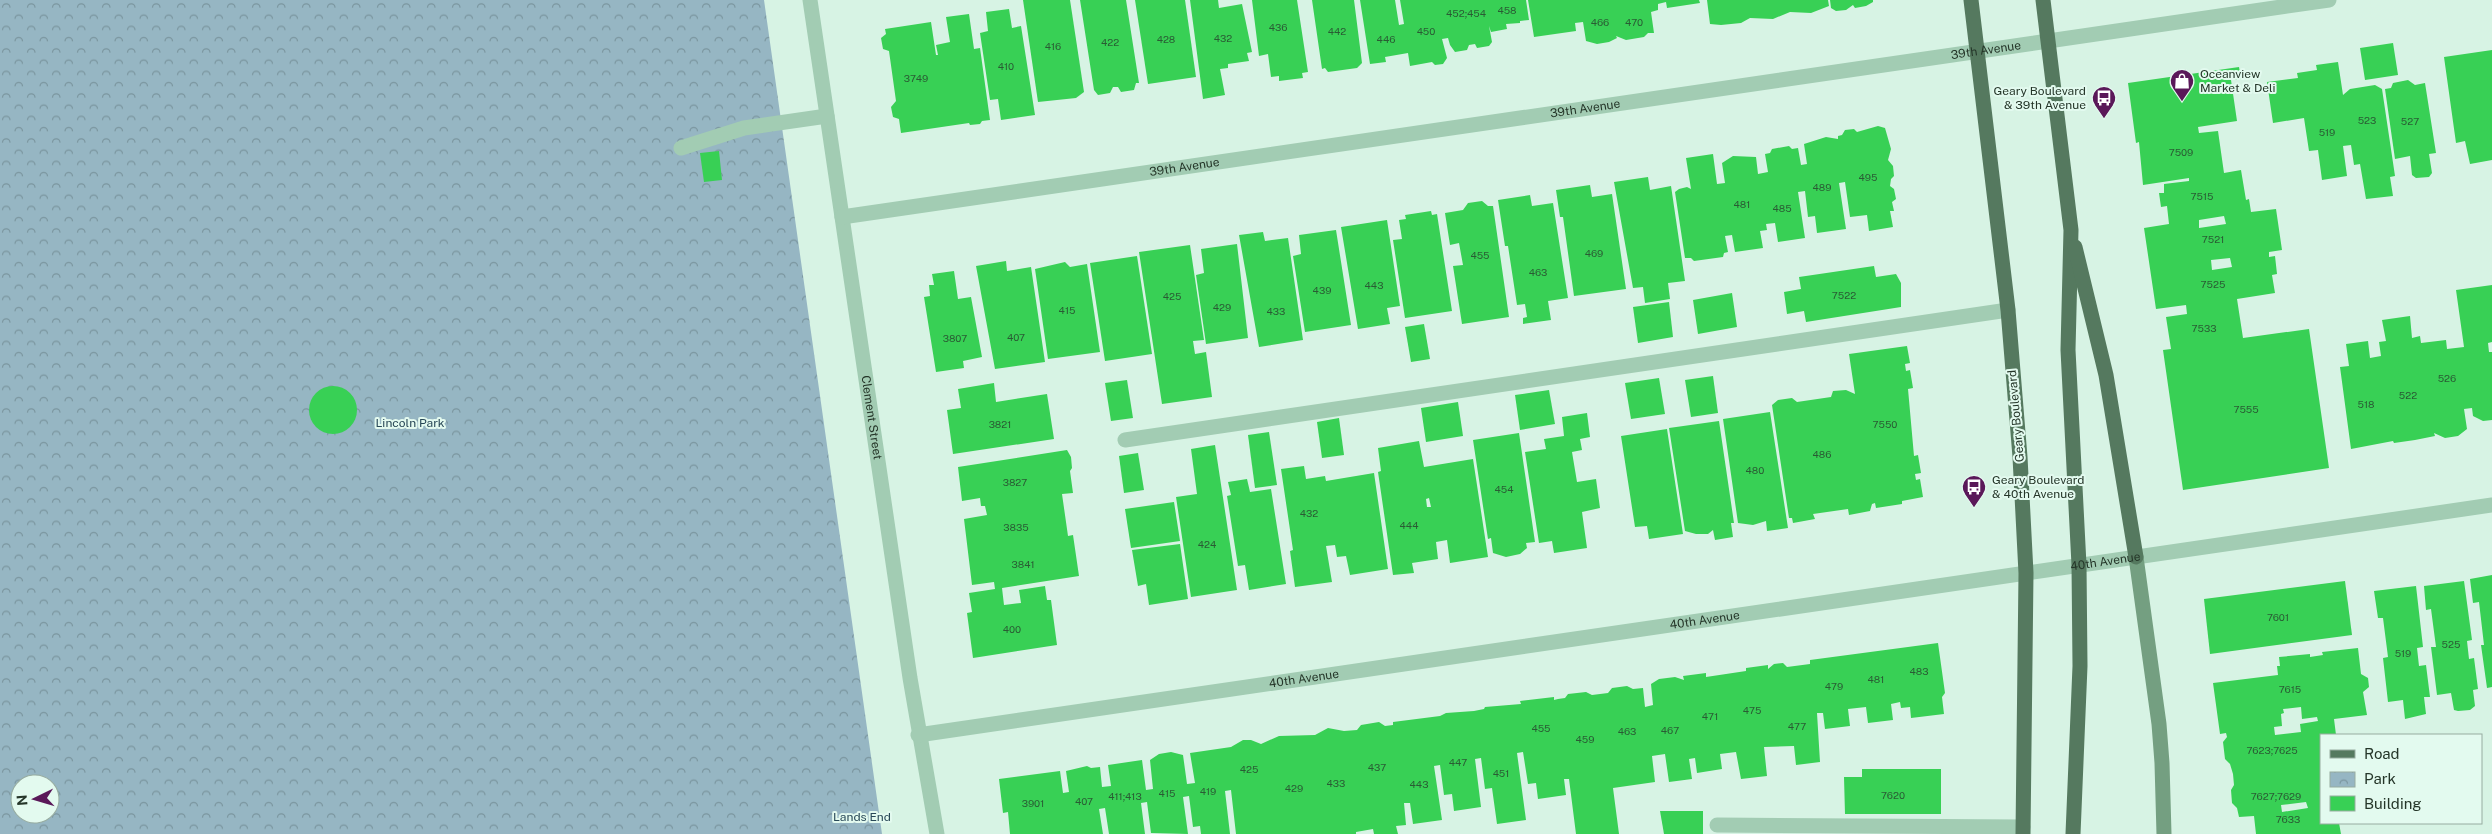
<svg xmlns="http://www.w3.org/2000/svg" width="2492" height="834" viewBox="0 0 2492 834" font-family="'Public Sans',sans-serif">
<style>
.park{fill:url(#park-crowns);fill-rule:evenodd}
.building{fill:#38d055;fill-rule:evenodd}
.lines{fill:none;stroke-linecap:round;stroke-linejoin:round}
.lane{stroke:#a2ccb3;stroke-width:15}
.street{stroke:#a2ccb3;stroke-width:15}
.secondary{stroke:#749f81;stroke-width:15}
.primary{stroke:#55795f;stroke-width:15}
.labels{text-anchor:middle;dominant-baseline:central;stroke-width:4;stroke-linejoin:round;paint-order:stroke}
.number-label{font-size:10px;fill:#2a5c34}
.street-label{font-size:12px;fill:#253629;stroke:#e3faef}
.poi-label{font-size:12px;fill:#253629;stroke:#e3faef;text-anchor:start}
.park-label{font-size:12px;fill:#274756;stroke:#e3faef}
</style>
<defs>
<pattern id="park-crowns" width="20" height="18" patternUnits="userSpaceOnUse" patternTransform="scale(1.25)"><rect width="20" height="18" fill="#96b6c3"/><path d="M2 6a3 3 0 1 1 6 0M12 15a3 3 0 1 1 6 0" fill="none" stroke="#7a959e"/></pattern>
</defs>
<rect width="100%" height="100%" fill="#d7f3e4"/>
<path class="park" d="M0 0H764L882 834H0ZM20 784H50V814H20Z"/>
<g class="building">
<path d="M1023 0H1070L1084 92 1076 98 1038 102Z"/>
<path d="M1080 0H1126L1139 83H1136L1134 90 1121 92 1118 87H1113L1110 93 1098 95 1094 90Z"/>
<path d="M1135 0H1185L1196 77 1148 84Z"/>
<path d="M1190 0H1218L1219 8 1242 4 1252 52 1247 53 1249 61 1228 64V68L1220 69 1225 95 1203 99Z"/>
<path d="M1252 0H1297L1308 72 1302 73 1303 78 1279 81V76L1271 77 1268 54 1259 56Z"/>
<path d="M1312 0H1354L1362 63 1357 68 1328 72 1325 68 1322 69Z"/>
<path d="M1360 0H1395L1399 25 1404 24 1400 0H1526L1529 20 1520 21V23L1506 24 1507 29 1491 32 1489 26 1492 42 1489 46 1477 48 1475 44 1469 45 1467 50 1455 52 1450 45 1448 38 1442 39 1447 58 1443 64 1435 65 1432 62 1410 66 1408 53 1385 57 1386 62 1370 64Z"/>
<path d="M1528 0H1699L1700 3 1667 8 1666 2 1658 4V10L1651 12 1654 33H1648L1644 37 1626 40 1616 36 1617 38 1609 42 1597 44 1586 41 1583 22 1575 23 1576 31 1534 37Z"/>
<path d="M1707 0H1828L1829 6 1811 13 1790 12 1773 19 1750 18 1741 23 1721 25 1710 24Z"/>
<path d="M1830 0H1873V2L1866 6 1855 8 1853 5 1846 10 1836 11 1831 8Z"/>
<path d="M1009 9 1012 28 1021 26 1035 115 1001 120 998 99 990 100 980 33 988 31 986 12Z"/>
<path d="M969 14 974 49 980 48 990 120 982 121 980 124 970 125 969 123 901 133 899 119 893 117 891 107 896 101 889 51 883 49 881 38 886 34 885 29 931 22 936 55H938L936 45 950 42 946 17Z"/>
<path d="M2393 43 2398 75 2365 80 2360 48Z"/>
<path d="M2492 50V160L2470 164 2465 141 2456 143 2444 57Z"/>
<path d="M2338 62 2343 95 2350 89 2375 85 2382 89 2395 176 2390 177 2393 196 2366 199 2360 164 2354 165 2351 145 2343 146 2347 176 2322 180 2318 150 2309 151 2304 118 2273 123 2267 82 2298 78 2297 73 2317 70 2316 65Z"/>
<path d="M2239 67 2241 79 2231 80 2237 121 2198 127 2199 133 2218 131 2224 173 2241 170 2246 200 2249 199 2251 212 2276 209 2282 250 2269 252V257L2275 256 2277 274 2272 275 2275 293 2237 299 2243 338 2309 329 2329 468 2183 490 2163 350 2171 349 2166 317 2187 314 2186 305 2156 309 2144 228 2169 224 2167 206 2161 207 2159 193H2164V184L2189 181V178L2143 185 2139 142 2136 143 2128 83ZM2224 216 2226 224 2199 228V220ZM2230 258 2232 267 2212 270 2211 260Z"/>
<path d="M2408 80 2415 85 2425 83 2436 153 2429 154 2432 173 2429 177 2416 178 2412 175 2410 156 2395 159 2385 89 2391 88 2393 83Z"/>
<path d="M1878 126 1885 128 1891 149 1888 160 1893 166 1894 176 1891 179 1890 186 1894 189 1896 199 1892 202 1894 211H1890L1893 227 1869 231 1867 215 1850 217 1845 182 1839 183 1846 229 1817 233 1815 216 1808 217 1805 191 1798 192 1805 238 1778 242 1775 223 1766 224 1767 230 1760 231 1763 248 1735 252 1732 235 1725 236 1728 252 1724 253 1723 257 1694 261 1691 258H1685L1675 192 1679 189 1687 187 1691 189 1686 158 1713 154 1717 184 1725 183 1722 163 1733 156 1756 157 1758 174 1768 172 1765 154 1770 153 1772 149 1789 146 1792 149 1798 148 1801 165 1807 164 1804 144 1826 137 1838 139V136L1842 135 1845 130 1854 129 1857 132Z"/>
<path d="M719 151 722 180 704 182 700 153Z"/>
<path d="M1648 177 1650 190 1671 186 1685 281 1668 283 1670 299 1645 303 1643 287 1633 288 1614 182Z"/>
<path d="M1590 185 1592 197 1612 194 1626 289 1574 296 1563 217H1560L1556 190Z"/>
<path d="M1530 195 1532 206 1553 203 1568 298 1548 301 1551 320 1523 324V318L1527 317 1525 304 1517 305 1508 246H1505L1498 200Z"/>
<path d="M1482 201 1488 206H1493L1509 317 1462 324 1453 266 1463 265 1459 243 1450 245 1445 213 1463 210 1468 203Z"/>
<path d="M1431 211 1432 215 1437 214 1452 311 1405 318 1393 240 1402 239 1399 220 1406 219 1405 215Z"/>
<path d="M1387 220 1400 306 1387 308 1390 324 1358 329 1341 227Z"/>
<path d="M1336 230 1351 325 1305 332 1293 256 1301 254 1299 235Z"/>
<path d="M1263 232 1265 241 1288 238 1303 340 1259 347 1239 235Z"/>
<path d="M1237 244 1248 338 1206 344 1196 275 1204 273 1201 249Z"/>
<path d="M1190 245 1204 340 1193 341 1195 354 1206 352 1212 397 1162 404 1139 252Z"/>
<path d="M1137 256 1152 354 1105 361 1090 263Z"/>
<path d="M1006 261 1007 271 1031 267 1045 362 995 369 976 266Z"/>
<path d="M1065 262 1070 267 1087 264 1100 352 1048 359 1035 269Z"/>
<path d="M1874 266 1876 277 1896 274 1901 283V307L1806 322 1804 311 1787 314 1784 292 1801 289 1799 277Z"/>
<path d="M954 271 958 299 971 297 982 357 963 361 964 368 936 372 924 297 930 296 929 285H934L932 274Z"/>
<path d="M2492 285V342L2488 343 2489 352H2492V420L2483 421 2473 416 2472 408 2464 409 2467 429 2458 436 2445 438 2434 433 2435 436 2415 440 2394 443 2393 441 2351 449 2340 367 2349 366 2346 344 2368 341 2370 358 2381 356 2379 342 2386 341 2382 320 2410 316 2412 338 2420 336 2421 343 2446 340 2447 349 2464 347 2456 290Z"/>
<path d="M1732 293 1737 327 1698 334 1693 300Z"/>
<path d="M1669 302 1673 337 1638 343 1633 307Z"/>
<path d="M1424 324 1430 359 1411 362 1405 327Z"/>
<path d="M1907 346 1910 363 1905 364 1906 371 1910 370 1913 388 1908 389 1914 456 1918 455 1921 473 1915 474 1916 480 1920 479 1923 497 1902 501V504L1876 508 1875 503 1872 504 1870 511 1849 515 1848 509 1813 514 1815 519 1793 523 1792 518H1789L1772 405 1778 400 1792 398 1797 402 1831 397 1833 391 1846 390 1855 394 1849 354Z"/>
<path d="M1713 376 1718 413 1691 417 1685 380Z"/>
<path d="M1659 378 1665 414 1631 419 1625 383Z"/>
<path d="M1127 380 1133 418 1111 421 1105 383Z"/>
<path d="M994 383 996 402 1047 394 1054 439 953 454 947 410 961 408 958 389Z"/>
<circle cx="333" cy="410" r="24"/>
<path d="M1549 390 1555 424 1520 430 1515 395Z"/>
<path d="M1458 402 1463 436 1426 442 1421 408Z"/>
<path d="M1770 412 1788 528 1767 531 1766 521 1753 525 1738 523 1723 419Z"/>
<path d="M1587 413 1590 437 1580 439 1582 450 1572 452 1577 482 1596 479 1600 508 1582 512 1587 548 1554 553 1552 541 1539 543 1525 452 1546 449 1544 439 1564 436 1562 417Z"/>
<path d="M1339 418 1344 455 1322 458 1317 422Z"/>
<path d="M1719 421 1734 523H1731L1733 537 1715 540 1713 530 1708 534H1696L1685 531 1669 428Z"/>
<path d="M1667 429 1683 534 1649 539 1647 526 1635 527 1621 436Z"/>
<path d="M1269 432 1277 485 1255 488 1248 435Z"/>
<path d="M1519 433 1535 542 1526 543 1527 548 1520 554 1506 557 1493 553 1491 538 1488 539 1473 440Z"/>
<path d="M1419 441 1424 467 1473 459 1488 557 1450 563 1447 540 1436 542 1438 559 1412 563 1414 573 1393 575 1378 472 1381 471 1378 448ZM1429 498 1431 507H1427L1426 499Z"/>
<path d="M1215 445 1237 590 1191 597 1176 497 1197 494 1191 449Z"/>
<path d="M1067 450 1071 457 1072 468 1070 471 1073 493 1062 494 1068 536 1073 535 1079 576 1002 588 1004 605 1021 603 1019 590 1045 586 1047 600H1051L1057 645 973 658 967 613 972 612 969 593 995 589 994 582 972 585 964 519 987 515 985 506H981L980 498 962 501 958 467Z"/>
<path d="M1138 453 1144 490 1124 493 1119 456Z"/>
<path d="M1304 466 1306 479 1325 476 1326 481 1374 473 1388 569 1350 575 1346 556 1337 557 1335 545 1326 546 1332 582 1295 587 1290 551 1293 550 1281 469Z"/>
<path d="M1247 479 1250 492 1271 489 1286 584 1249 590 1245 565 1238 566 1227 496 1231 495 1228 482Z"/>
<path d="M1174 502 1180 541 1131 548 1125 509Z"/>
<path d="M1180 544 1188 599 1149 605 1146 584 1138 586 1132 550Z"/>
<path d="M2492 575V687L2487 688 2481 645H2484L2479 602 2473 603 2470 579Z"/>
<path d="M2345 581 2352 635 2210 654 2204 599Z"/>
<path d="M2464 581 2472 640 2467 641 2469 659 2474 658 2478 689 2473 690 2475 706 2470 710 2458 711 2454 710 2451 693 2437 695 2431 647H2436L2431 609 2426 610 2424 586Z"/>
<path d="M2416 586 2423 647 2417 648 2419 666 2426 665 2430 697H2424L2426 714 2405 719 2403 700 2388 702 2383 658 2388 657 2383 618H2378L2374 591Z"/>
<path d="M1938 643 1945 693 1942 697 1944 714 1911 718 1910 707 1901 708 1900 702 1891 704 1893 720 1868 723 1866 707 1848 709 1850 726 1825 729 1823 713H1817L1820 762 1796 765 1794 746 1764 747 1767 776 1741 779 1736 752 1720 754 1722 769 1697 773 1695 758 1689 759 1692 779 1669 782 1665 754 1652 756 1655 782 1613 788 1619 834H1576L1569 779H1564L1566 795 1538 799 1536 783 1528 784 1523 752 1517 753 1526 820 1497 824 1492 788 1485 789 1481 758 1475 759 1481 807 1454 811 1452 794 1444 795 1440 765 1434 766 1442 820 1413 824 1410 803H1404L1406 825 1396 826 1398 834H1374L1373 829 1356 832V834H1236L1231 790 1225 791 1230 834H1201L1200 826 1193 827 1189 796 1183 797 1188 834 1151 833 1147 802 1141 803 1145 834H1109L1105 808 1099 809 1103 834H1010L1008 812 1003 813 999 779 1060 771 1063 793 1069 792 1066 771 1087 766 1091 768 1100 767 1102 787 1111 786 1108 765 1142 760 1146 790 1153 789 1150 760 1159 754 1171 752 1183 755 1187 784 1195 783 1190 753 1231 747 1243 740H1251L1261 744 1279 736 1315 735 1328 728 1344 731 1357 730 1361 725 1379 722 1385 726 1393 725V722L1440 716 1446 713 1474 711 1484 709 1485 707 1521 704 1520 701 1554 697V700L1558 699 1565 698 1568 694 1586 692 1592 695 1608 693 1612 688 1627 686 1633 689 1643 688 1645 707 1653 705 1651 684 1659 679 1675 677 1684 680 1683 676 1706 673V677L1746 671V668L1768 665V669L1774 664 1783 663 1787 667 1810 664V660Z"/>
<path d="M2358 648 2361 674 2368 678 2369 687 2363 692 2367 715 2334 719 2336 735H2321V823H2339L2341 834H2256L2254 816 2239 817 2237 808 2232 803 2231 790 2234 785 2233 774 2230 764 2225 759 2223 742 2227 737 2226 733 2220 734 2213 683 2278 675 2277 666H2280L2279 657 2310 654V657L2323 655 2322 652ZM2301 707 2302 719 2317 717 2318 721 2300 724 2301 732 2275 735 2274 727 2282 726 2281 714 2284 713 2283 709ZM2306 802 2308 808 2282 812 2281 805Z"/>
<path d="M1862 769H1941V814H1845L1844 777H1862Z"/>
<path d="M1660 811H1703V834H1664Z"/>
</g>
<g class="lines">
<g class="lane">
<path d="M681 148 744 128 827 116"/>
<path d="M1125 440 2008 310"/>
<path d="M1717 825 2023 827"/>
</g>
<g class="street">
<path id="s1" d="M810 0 910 678 937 834"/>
<path id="s2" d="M842 217 2329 0"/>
<path id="s3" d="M918 735 2492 505"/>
</g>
<path class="secondary" d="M2136 557 2159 724 2162 763 2164 834"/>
<g class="primary">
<path d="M1971 0 2008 310 2020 457 2026 573 2023 834"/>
<path d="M2043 0 2071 230 2068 350 2079 565 2080 666 2073 834"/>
<path d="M2075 247 2106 375 2136 557"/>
</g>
</g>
<defs>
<g id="shop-pin" transform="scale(1.25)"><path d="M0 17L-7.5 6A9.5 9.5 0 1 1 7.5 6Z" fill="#5a1859" stroke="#e3faef"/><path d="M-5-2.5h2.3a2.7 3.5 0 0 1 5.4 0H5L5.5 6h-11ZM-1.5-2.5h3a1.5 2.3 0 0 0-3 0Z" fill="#fff"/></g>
<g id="bus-pin" transform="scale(1.25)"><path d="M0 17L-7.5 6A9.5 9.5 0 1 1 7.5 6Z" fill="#5a1859" stroke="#e3faef"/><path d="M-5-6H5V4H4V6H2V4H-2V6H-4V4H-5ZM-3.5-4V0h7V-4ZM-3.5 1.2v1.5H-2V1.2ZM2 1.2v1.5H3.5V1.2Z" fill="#fff"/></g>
</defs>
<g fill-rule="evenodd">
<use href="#shop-pin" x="2182" y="81"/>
<use href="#bus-pin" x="2104" y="98"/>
<use href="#bus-pin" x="1974" y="487"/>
</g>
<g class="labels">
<g class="number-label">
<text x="1507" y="10">458</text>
<text x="1466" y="13">452;454</text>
<text x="1600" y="22">466</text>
<text x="1634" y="22">470</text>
<text x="1278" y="27">436</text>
<text x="1337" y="31">442</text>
<text x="1426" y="31">450</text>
<text x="1223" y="38">432</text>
<text x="1166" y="39">428</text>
<text x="1386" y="39">446</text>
<text x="1110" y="42">422</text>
<text x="1053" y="46">416</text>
<text x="1006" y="66">410</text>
<text x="916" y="78">3749</text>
<text x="2367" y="120">523</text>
<text x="2410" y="121">527</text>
<text x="2327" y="132">519</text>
<text x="2181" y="152">7509</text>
<text x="1868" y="177">495</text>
<text x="1822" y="187">489</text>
<text x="2202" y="196">7515</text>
<text x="1742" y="204">481</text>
<text x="1782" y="208">485</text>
<text x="2213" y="239">7521</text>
<text x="1594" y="253">469</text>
<text x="1480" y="255">455</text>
<text x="1538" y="272">463</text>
<text x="2213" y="284">7525</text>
<text x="1374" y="285">443</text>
<text x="1322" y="290">439</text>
<text x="1844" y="295">7522</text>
<text x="1172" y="296">425</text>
<text x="1222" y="307">429</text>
<text x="1067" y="310">415</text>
<text x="1276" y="311">433</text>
<text x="2204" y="328">7533</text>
<text x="1016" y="337">407</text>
<text x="955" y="338">3807</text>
<text x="2447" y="378">526</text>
<text x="2408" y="395">522</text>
<text x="2366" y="404">518</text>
<text x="2246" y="409">7555</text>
<text x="1000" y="424">3821</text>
<text x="1885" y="424">7550</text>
<text x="1822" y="454">486</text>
<text x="1755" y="470">480</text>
<text x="1015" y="482">3827</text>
<text x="1504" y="489">454</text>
<text x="1309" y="513">432</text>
<text x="1409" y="525">444</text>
<text x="1016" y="527">3835</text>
<text x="1207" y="544">424</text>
<text x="1023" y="564">3841</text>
<text x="2278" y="617">7601</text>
<text x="1012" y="629">400</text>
<text x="2451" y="644">525</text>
<text x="2403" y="653">519</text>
<text x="1919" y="671">483</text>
<text x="1876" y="679">481</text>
<text x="1834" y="686">479</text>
<text x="2290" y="689">7615</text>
<text x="1752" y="710">475</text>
<text x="1710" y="716">471</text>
<text x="1797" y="726">477</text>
<text x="1541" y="728">455</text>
<text x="1670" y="730">467</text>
<text x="1627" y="731">463</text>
<text x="1585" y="739">459</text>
<text x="2272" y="750">7623;7625</text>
<text x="1458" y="762">447</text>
<text x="1377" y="767">437</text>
<text x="1249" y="769">425</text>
<text x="1501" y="773">451</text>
<text x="1336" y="783">433</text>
<text x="1419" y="784">443</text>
<text x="1294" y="788">429</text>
<text x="1208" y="791">419</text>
<text x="1167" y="793">415</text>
<text x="1893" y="795">7620</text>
<text x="1125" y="796">411;413</text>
<text x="2276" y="796">7627;7629</text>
<text x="1084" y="801">407</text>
<text x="1033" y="803">3901</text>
<text x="2288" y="819">7633</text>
</g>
<g class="street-label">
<text stroke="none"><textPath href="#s2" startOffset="1156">39th Avenue</textPath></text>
<text stroke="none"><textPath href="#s2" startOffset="751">39th Avenue</textPath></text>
<text stroke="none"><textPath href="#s2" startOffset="346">39th Avenue</textPath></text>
<text transform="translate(2016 416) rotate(-95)">Geary Boulevard</text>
<text stroke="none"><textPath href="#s1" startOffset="422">Clement Street</textPath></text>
<text stroke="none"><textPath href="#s3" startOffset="1200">40th Avenue</textPath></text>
<text stroke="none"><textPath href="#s3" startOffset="795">40th Avenue</textPath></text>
<text stroke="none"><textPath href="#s3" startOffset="390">40th Avenue</textPath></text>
</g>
<g class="poi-label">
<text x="2200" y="74">Oceanview<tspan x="2200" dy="14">Market &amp; Deli</tspan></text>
<text x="2086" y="91" text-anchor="end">Geary Boulevard<tspan x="2086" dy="14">&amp; 39th Avenue</tspan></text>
<text x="1992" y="480">Geary Boulevard<tspan x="1992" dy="14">&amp; 40th Avenue</tspan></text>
</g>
<g class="park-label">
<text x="410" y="423">Lincoln Park</text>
<text x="862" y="817">Lands End</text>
</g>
</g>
<rect x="2320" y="734" width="162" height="90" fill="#e3faef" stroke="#97aca0"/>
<rect x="2330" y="750" width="25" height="8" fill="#55795f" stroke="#97aca0"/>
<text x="2364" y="759" font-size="15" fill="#253629">Road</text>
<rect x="2330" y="772" width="25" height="15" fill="url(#park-crowns)" stroke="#97aca0"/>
<text x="2364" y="784" font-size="15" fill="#253629">Park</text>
<rect x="2330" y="796" width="25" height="15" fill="#38d055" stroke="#97aca0"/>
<text x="2364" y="809" font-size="15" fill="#253629">Building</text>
<g transform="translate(35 799) rotate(265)"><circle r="24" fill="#e3faef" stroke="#97aca0"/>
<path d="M0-4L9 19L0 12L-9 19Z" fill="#5a1859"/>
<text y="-8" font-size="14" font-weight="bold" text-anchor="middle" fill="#253629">N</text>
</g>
</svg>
